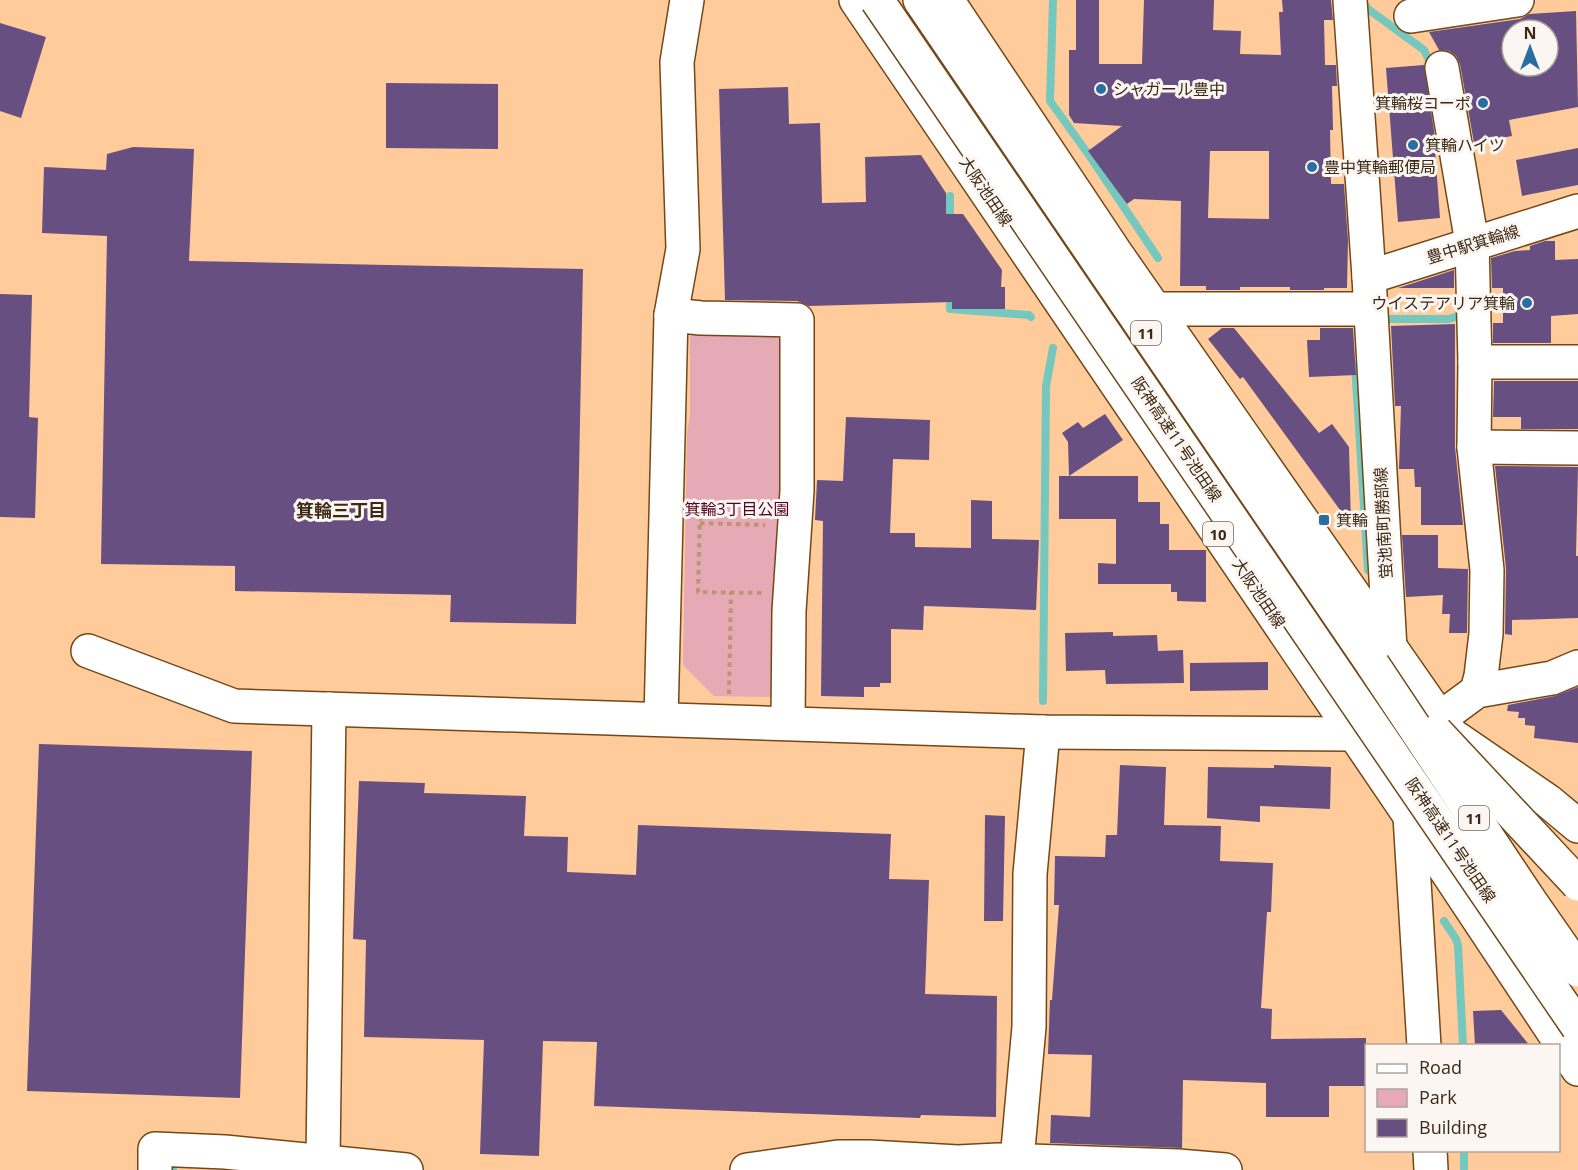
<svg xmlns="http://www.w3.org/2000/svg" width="1578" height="1170" viewBox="0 0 1578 1170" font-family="'Open Sans','Noto Sans JP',sans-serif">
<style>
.green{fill:#e5aab6}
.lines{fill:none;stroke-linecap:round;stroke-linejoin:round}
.stream{stroke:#75c8bd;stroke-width:8}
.building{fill:#674f81;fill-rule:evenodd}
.minor-casing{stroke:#734816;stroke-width:36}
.major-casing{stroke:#734816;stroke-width:36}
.highway-casing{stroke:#734816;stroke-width:36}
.path{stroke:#be956e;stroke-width:4;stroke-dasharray:4.5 4.5;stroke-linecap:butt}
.minor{stroke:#fff;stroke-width:33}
.major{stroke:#fff;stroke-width:33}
.highway{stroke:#fff;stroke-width:33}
.highway-bridge-casing{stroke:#734816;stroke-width:36;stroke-linecap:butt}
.highway-bridge{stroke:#fff;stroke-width:33}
.poi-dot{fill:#286ea3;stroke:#fcf6f2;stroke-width:2}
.labels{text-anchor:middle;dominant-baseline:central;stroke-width:6;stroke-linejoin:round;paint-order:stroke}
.shield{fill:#fcf6f2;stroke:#766657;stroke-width:1.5}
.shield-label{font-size:15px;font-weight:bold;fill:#3c2915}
.poi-label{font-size:16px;fill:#3c2915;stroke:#fcf6f2;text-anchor:start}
.street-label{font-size:16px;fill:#3c2915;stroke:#fcf6f2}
.park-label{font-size:16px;fill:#530123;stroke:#fcf6f2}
.neighbourhood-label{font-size:18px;font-weight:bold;fill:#3c2915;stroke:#fcf6f2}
</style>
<rect width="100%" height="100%" fill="#ffcb9a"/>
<path class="green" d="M700 329H778L790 338 779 685 771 697 714 696 683 665 687 433 690 414V336Z"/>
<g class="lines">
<g class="stream">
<path d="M1053 0 1050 101 1091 158 1158 258"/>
<path d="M1361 0 1368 9 1424 50 1433 68"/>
<path d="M950 196V223"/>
<path d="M950 293V309L1029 315 1031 317"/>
<path d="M1385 319H1449L1467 313"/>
<path d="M1355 365 1368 570"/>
<path d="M1043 701 1046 386 1053 348"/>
<path d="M1444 921 1456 939 1458 945 1463 1046"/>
<path d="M173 1170V1164L176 1161H180"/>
<path d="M1464 1170V1150"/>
</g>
</g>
<g class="building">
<path d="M1076 0H1099V64H1142L1144 0H1214L1213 30 1241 31 1240 54 1281 55 1279 12H1283L1282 0H1331L1333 20H1324L1325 65H1336L1337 86H1332L1333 130H1330L1331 184H1344L1348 240 1347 288H1324V290H1290V287H1240V290H1206V286H1180L1181 201 1134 199 1127 204 1088 151 1122 126 1074 123 1069 115V50H1076ZM1210 151H1269V219L1208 218Z"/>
<path d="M1576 11 1578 107 1509 120 1512 136 1474 143 1460 64 1456 56 1449 51 1439 50 1429 32 1520 19 1529 14ZM1512 30H1548V66H1512Z"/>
<path d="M0 23 46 37 21 118 0 111Z"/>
<path d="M1424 65 1437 150H1435L1440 218 1398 222 1386 68Z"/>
<path d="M386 83 498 84V149L386 148Z"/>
<path d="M788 87 789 124 820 123 822 203 866 202 865 157 921 155 946 193V214H963L1002 270 1001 287H1005V309H952V302L809 306 797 301 725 300 719 89Z"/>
<path d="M133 147 194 149 189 261 583 269 576 624 450 622 451 595 235 591V566L101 564 107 236 42 233 44 167 106 170 107 154Z"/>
<path d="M1578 148V185L1522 196 1516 160Z"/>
<path d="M1545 241H1555V260L1578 259V314L1551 316V343H1493V323H1503V288H1492L1491 258 1515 251 1530 250V246Z"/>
<path d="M1454 270V288H1398Z"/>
<path d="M0 294 32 295 29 417 38 418 35 518 0 517Z"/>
<path d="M1455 324V447L1463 525H1421V487H1415L1414 469H1399L1401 406H1395L1391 326Z"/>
<path d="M1222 328H1234L1319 433 1332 424 1349 447 1351 525 1243 377 1240 379 1208 339Z"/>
<path d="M1320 328H1353L1356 375 1309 377 1307 340H1320Z"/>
<path d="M1494 381H1578V429H1521V417H1493Z"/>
<path d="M1105 414 1123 440 1069 476 1068 442 1062 433 1078 422 1083 428Z"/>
<path d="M846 417 930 420 929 460 893 459 890 533H915V547L971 548V500L992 501V539L1039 540 1036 610 924 606 923 630 891 629V683H880V687H864V697L821 696 823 521 815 520 817 480 843 481Z"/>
<path d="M1495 466 1578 467 1576 556H1578V618L1512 620V635L1505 634 1506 568Z"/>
<path d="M1059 476H1138V502H1160V524H1169V550H1206V602L1177 601V592H1171V584H1098V563L1116 564V519H1059Z"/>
<path d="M1402 535H1438V568L1468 569 1467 633H1449L1450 614H1442L1443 595 1406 597Z"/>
<path d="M1113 632V636L1157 635 1158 651 1183 650 1184 683 1106 684 1105 670 1066 671 1065 633Z"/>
<path d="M1268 662V690L1190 691V663Z"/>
<path d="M1578 687V743L1534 738 1535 726 1525 725V718H1518L1519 712 1507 711 1508 705 1555 696Z"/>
<path d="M39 744 252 751 240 1098 27 1091Z"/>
<path d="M1120 765 1166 767 1164 825 1221 826 1220 861 1273 863 1271 912H1267L1261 1008 1272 1009 1271 1039 1366 1038V1086H1329V1117H1266V1083L1183 1080 1182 1148 1050 1143 1051 1115 1090 1117 1092 1055 1048 1054 1050 1000H1052L1059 905H1054L1055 856 1105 857 1106 835H1117Z"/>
<path d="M1274 765 1331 767 1330 809 1260 806V822L1207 818 1208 767 1274 768Z"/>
<path d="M359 781 425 783 424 793 526 796 524 836 568 837 567 872 636 875 638 825 891 834 889 879 929 880 925 994 997 996 996 1117 921 1115 920 1118 594 1106 597 1042 543 1041 539 1156 480 1154 484 1040 364 1037 366 940 353 939Z"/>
<path d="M985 815 1005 816 1003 921H984Z"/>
<path d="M1501 1010 1530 1046H1475L1473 1011Z"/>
</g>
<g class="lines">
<g class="minor-casing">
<g id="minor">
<path d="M1350 0 1369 277 1390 649 1410 816 1424 1046"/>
<path d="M1411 16 1517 0"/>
<path d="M1442 68 1472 243 1475 362 1474 447 1487 570 1486 634 1481 676 1477 691"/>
<path d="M1369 277 1578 211"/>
<path d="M1155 309H1370"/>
<path d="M671 315 701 318 797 320V491L789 611 788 723"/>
<path d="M1475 362H1578"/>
<path d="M1474 447 1578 448"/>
<path d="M88 651 234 706 1043 732 1354 734"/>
<path d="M661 719 671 315 683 249 677 62 687 0"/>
<path d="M1439 719 1477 691 1552 678 1578 667"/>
<path d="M1449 733 1548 801 1578 826"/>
<path d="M1430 1150 1431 1170"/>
<path d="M1017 1160 1029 1027 1030 874 1043 732"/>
<path d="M323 1161 329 709"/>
<path d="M155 1170V1149L225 1152 406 1170"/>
<path d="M747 1170 838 1157H869L958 1162 998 1160 1178 1166 1225 1170"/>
</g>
</g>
<g class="major-casing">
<g id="major">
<path d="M856 0 1410 816 1578 1069"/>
<path d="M947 0 1115 252 1464 753"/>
</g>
</g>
<g class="highway-casing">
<path id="highway" d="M920 0 1373 665"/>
</g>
<g class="path">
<path d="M694 513H700L698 592 762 593"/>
<path d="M700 523 765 525"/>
<path d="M729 694 731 592"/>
</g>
<use href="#minor" class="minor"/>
<use href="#major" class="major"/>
<use href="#highway" class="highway"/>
<g class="highway-bridge-casing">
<g id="highway-bridge">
<path d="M877 0 1578 1027"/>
<path d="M1373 665 1530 901 1578 970"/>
<path d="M1436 732 1578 884"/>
</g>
</g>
<use href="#highway-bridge" class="highway-bridge"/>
</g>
<g class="poi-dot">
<circle cx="1101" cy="89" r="6"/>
<circle cx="1483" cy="103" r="6"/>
<circle cx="1413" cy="145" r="6"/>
<circle cx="1312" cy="167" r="6"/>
<circle cx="1527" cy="303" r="6"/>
<rect x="1318" y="514" width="12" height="12" rx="3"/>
</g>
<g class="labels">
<g class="shield">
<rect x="1131" y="321" width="30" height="24" rx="4.5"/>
<rect x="1203" y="522" width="30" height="24" rx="4.5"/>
<rect x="1459" y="806" width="30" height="24" rx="4.5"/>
</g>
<g class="shield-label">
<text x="1146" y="333">11</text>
<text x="1218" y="534">10</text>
<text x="1474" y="818">11</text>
</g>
<g class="poi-label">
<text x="1113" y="89">シャガール豊中</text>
<text x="1471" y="103" text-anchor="end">箕輪桜コーポ</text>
<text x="1425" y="145">箕輪ハイツ</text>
<text x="1324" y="167">豊中箕輪郵便局</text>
<text x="1515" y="303" text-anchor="end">ウイステアリア箕輪</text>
<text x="1336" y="520">箕輪</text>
</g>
<g class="street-label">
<text transform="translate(986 191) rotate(56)">大阪池田線</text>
<text transform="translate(1473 244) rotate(-17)">豊中駅箕輪線</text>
<text transform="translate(1177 439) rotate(56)">阪神高速11号池田線</text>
<text transform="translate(1383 523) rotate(-93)">蛍池南町勝部線</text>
<text transform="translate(1259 593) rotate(56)">大阪池田線</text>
<text transform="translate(1451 840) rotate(56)">阪神高速11号池田線</text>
</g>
<g class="park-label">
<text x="737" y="509">箕輪3丁目公園</text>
</g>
<g class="neighbourhood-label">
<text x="341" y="510">箕輪三丁目</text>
</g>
</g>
<rect x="1365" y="1044" width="195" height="108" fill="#fcf6f2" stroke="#afa49a" stroke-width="1.5"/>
<rect x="1377" y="1064" width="30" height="9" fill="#ffffff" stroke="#afa49a" stroke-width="1.5"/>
<text x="1419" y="1074" font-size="18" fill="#3c2915">Road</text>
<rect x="1377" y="1089" width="30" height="18" fill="#e5aab6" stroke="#afa49a" stroke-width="1.5"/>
<text x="1419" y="1104" font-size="18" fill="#3c2915">Park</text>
<rect x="1377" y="1119" width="30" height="18" fill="#674f81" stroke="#afa49a" stroke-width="1.5"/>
<text x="1419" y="1134" font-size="18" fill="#3c2915">Building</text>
<g transform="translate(1530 48)"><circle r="28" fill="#fcf6f2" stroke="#afa49a" stroke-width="1.5"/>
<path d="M0-4.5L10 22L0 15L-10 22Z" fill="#286ea3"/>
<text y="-9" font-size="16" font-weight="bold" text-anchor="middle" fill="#3c2915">N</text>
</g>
</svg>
